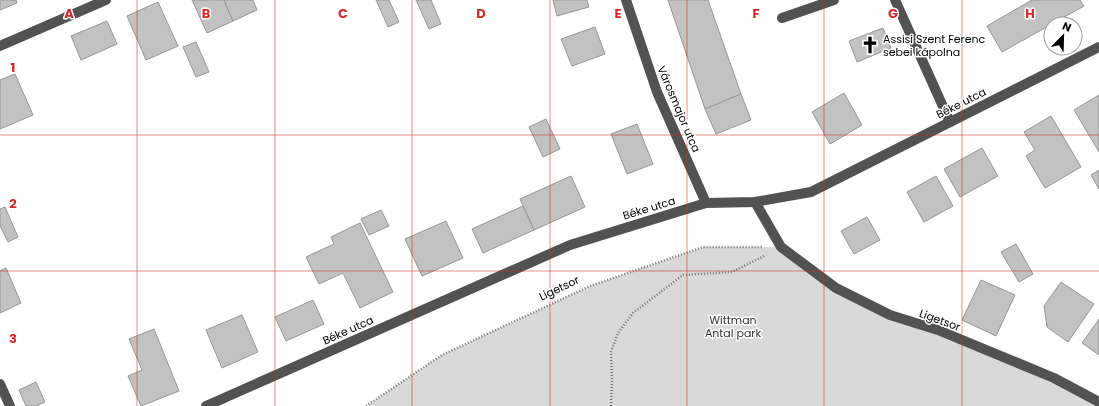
<svg xmlns="http://www.w3.org/2000/svg" width="1099" height="406" viewBox="0 0 1099 406" font-family="Poppins,sans-serif">
<style>
.green{fill:#d9d9d9}
.building{fill:#c2c2c2;stroke:#969696}
.lines{fill:none;stroke-linecap:round;stroke-linejoin:round}
.path{stroke:#747474;stroke-width:2.5;stroke-dasharray:1 2;stroke-linecap:butt}
.minor{stroke:#525252;stroke-width:10}
.grid{fill:none;stroke:#d62828;stroke-width:1;stroke-opacity:0.55}
.labels{text-anchor:middle;dominant-baseline:central;stroke-width:3;stroke-linejoin:round;paint-order:stroke}
.poi-label{font-size:11px;fill:#000;stroke:#fff;text-anchor:start}
.street-label{font-size:11px;fill:#000;stroke:#fff}
.park-label{font-size:11px;fill:#303030;stroke:#fff}
.grid-label{font-size:13px;text-anchor:middle;font-weight:bold;fill:#d62828;stroke:#fff;stroke-width:3;stroke-linejoin:round;paint-order:stroke}
</style>
<rect width="100%" height="100%" fill="#fff"/>
<path class="green" d="M703 247H781L836 288 1054 378 1099 406H366L442 355 590 286Z"/>
<g class="building">
<path d="M0 0H16L17 3 0 10Z"/>
<path d="M192 0H224L233 21 207 33Z"/>
<path d="M224 0H253L257 10 233 21Z"/>
<path d="M376 0H389L399 22 388 27Z"/>
<path d="M416 0H431L441 24 429 29Z"/>
<path d="M553 0H587L589 7 557 16Z"/>
<path d="M668 0H708L741 94 705 109Z"/>
<path d="M1032 0H1080L1084 6 1002 52 987 26Z"/>
<path d="M158 2 178 46 146 60 127 16Z"/>
<path d="M107 21 117 44 81 60 71 36Z"/>
<path d="M595 27 605 54 572 66 561 39Z"/>
<path d="M883 28 891 48 857 62 849 41Z"/>
<path d="M196 42 209 72 196 77 183 47Z"/>
<path d="M15 74 33 115 0 129V80Z"/>
<path d="M844 93 862 125 830 144 812 112Z"/>
<path d="M741 94 751 120 716 134 705 109Z"/>
<path d="M1099 95V152L1074 110Z"/>
<path d="M1051 116 1081 167 1045 188 1026 156 1035 150 1024 132Z"/>
<path d="M546 119 560 149 543 157 529 127Z"/>
<path d="M637 124 653 164 627 174 611 134Z"/>
<path d="M982 148 998 176 960 197 944 169Z"/>
<path d="M1099 170V189L1091 175Z"/>
<path d="M571 176 585 207 534 230 520 199Z"/>
<path d="M936 176 953 206 924 222 907 192Z"/>
<path d="M523 206 534 230 483 253 472 229Z"/>
<path d="M5 207 18 237 8 242 0 226V209Z"/>
<path d="M381 210 389 226 369 235 361 219Z"/>
<path d="M867 217 880 240 854 254 841 231Z"/>
<path d="M446 221 463 258 422 276 405 239Z"/>
<path d="M360 223 393 292 360 308 343 273 319 284 306 257 334 244 331 237Z"/>
<path d="M1016 244 1033 274 1019 282 1001 252Z"/>
<path d="M6 268 21 303 0 313V271Z"/>
<path d="M981 280 1015 295 996 336 962 320Z"/>
<path d="M1061 282 1094 304 1068 342 1047 327 1044 306Z"/>
<path d="M313 300 324 324 286 341 275 317Z"/>
<path d="M242 315 258 352 222 368 206 330Z"/>
<path d="M1099 319V355L1082 343Z"/>
<path d="M154 329 179 391 141 406 128 376 142 370 129 339Z"/>
<path d="M36 382 45 402 36 406H26L19 390Z"/>
</g>
<g class="lines">
<g class="path">
<path d="M366 406 442 355 590 286 703 247H762"/>
<path d="M611 406 612 379 611 352 618 333 633 313 683 275 732 272 766 255"/>
</g>
<g class="minor">
<path d="M626 0 657 92 706 203"/>
<path d="M895 0 950 122"/>
<path d="M782 18 834 0"/>
<path d="M0 46 106 0"/>
<path d="M755 202 781 247 836 288 890 315 938 330 1054 378 1099 402"/>
<path d="M0 384 10 406"/>
<path d="M206 406 570 245 706 203 755 202 811 192 1099 47"/>
</g>
</g>
<path class="grid" d="M137 0V406M275 0V406M412 0V406M550 0V406M687 0V406M824 0V406M962 0V406M0 135H1099M0 271H1099"/>
<defs>
<g id="church-bare" transform="scale(1.38)"><path d="M-1.2-6h2.4v3.5h3.3v2.4h-3.3V6h-2.4V-.1h-3.3v-2.4h3.3Z" fill="#000" stroke="#fff" stroke-width="2.5" paint-order="stroke"/></g>
</defs>
<g fill-rule="evenodd">
<use href="#church-bare" x="870" y="45"/>
</g>
<g class="labels">
<g class="poi-label">
<text x="883" y="39">Assisi Szent Ferenc<tspan x="883" dy="13">sebei kápolna</tspan></text>
</g>
<g class="street-label">
<text transform="translate(961 103) rotate(-27)">Béke utca</text>
<text transform="translate(679 109) rotate(67)">Városmajor utca</text>
<text transform="translate(649 208) rotate(-17)">Béke utca</text>
<text transform="translate(559 288) rotate(-25)">Ligetsor</text>
<text transform="translate(940 320) rotate(20)">Ligetsor</text>
<text transform="translate(348 330) rotate(-24)">Béke utca</text>
</g>
<g class="park-label">
<text x="733" y="320">Wittman<tspan x="733" dy="13">Antal park</tspan></text>
</g>
</g>
<g class="grid-label">
<text x="69" y="18">A</text>
<text x="206" y="18">B</text>
<text x="343" y="18">C</text>
<text x="481" y="18">D</text>
<text x="618" y="18">E</text>
<text x="756" y="18">F</text>
<text x="893" y="18">G</text>
<text x="1030" y="18">H</text>
<text x="13" y="72">1</text>
<text x="13" y="208">2</text>
<text x="13" y="343">3</text>
</g>
<g transform="translate(1063 36) rotate(23)"><circle r="19" fill="#ffffff" stroke="#999999"/>
<path d="M0-3L7 15L0 10L-7 15Z" fill="#000000"/>
<text y="-6" font-size="11" font-weight="bold" text-anchor="middle" fill="#000000">N</text>
</g>
</svg>
